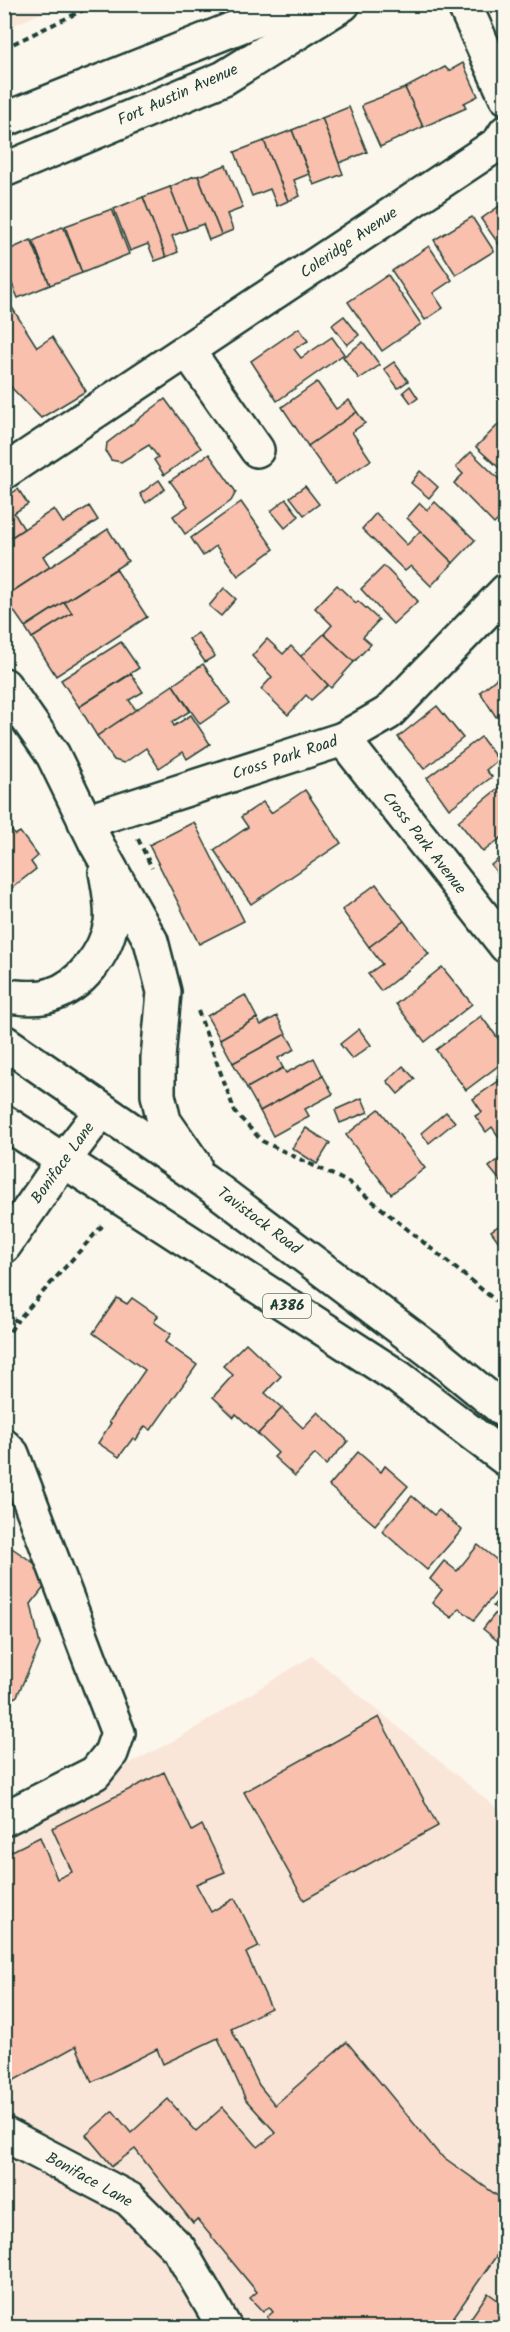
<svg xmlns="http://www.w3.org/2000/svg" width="510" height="2332" viewBox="0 0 510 2332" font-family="Kalam,sans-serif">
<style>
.built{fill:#fae6d9}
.building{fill:#f8c0ad;stroke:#1f3d34;stroke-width:1.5}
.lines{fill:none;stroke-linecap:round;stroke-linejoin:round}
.minor-casing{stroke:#1f3d34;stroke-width:38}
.major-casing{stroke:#1f3d34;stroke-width:38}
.highway-casing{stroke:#1f3d34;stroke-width:38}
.path{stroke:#1f3d34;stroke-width:4;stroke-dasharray:6 4.5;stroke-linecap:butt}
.minor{stroke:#fbf7ec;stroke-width:33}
.major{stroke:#fbf7ec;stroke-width:33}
.highway{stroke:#fbf7ec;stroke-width:33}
.labels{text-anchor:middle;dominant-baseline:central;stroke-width:5;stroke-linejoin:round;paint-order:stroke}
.shield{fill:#fbf7ec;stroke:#61756b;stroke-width:1.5}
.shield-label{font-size:15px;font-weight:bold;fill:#1f3d34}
.street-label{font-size:16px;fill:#1f3d34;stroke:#fbf7ec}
</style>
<rect width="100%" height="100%" fill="#fbf7ec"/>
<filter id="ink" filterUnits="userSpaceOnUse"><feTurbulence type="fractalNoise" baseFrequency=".0167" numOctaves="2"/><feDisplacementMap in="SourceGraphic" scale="12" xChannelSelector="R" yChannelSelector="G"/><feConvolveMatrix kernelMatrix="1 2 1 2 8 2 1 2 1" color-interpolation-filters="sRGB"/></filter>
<g filter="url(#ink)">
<g class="built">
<path d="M5 4H59V5L5 29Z"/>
<path d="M312 1656 505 1815V2327L5 2328V1828L177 1739Z"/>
</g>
<g class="building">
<path d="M463 63 478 96 464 103 466 108 423 127 405 88 445 67 449 71Z"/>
<path d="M405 88 423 127 380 147 362 107 363 104Z"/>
<path d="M349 107 367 152 339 163 322 118Z"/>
<path d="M322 118 343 174 314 185 292 130Z"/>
<path d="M292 130 309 174 294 180 300 196 288 201 264 141Z"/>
<path d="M264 141 288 201 277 206 270 189 252 196 235 152Z"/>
<path d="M226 165 243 208 227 214 233 230 221 235 198 176Z"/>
<path d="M194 176H198L221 235 209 240 203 224 187 230 170 187Z"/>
<path d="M170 187 187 230 172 236 178 252 166 257 143 197Z"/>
<path d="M506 193V248L503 250 481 219 505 202 501 196Z"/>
<path d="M143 197 166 257 155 261 148 244 130 251 114 209Z"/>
<path d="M112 209 129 254 82 273 65 226Z"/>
<path d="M472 217 494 251 456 275 434 240Z"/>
<path d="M62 227 64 228 82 273 50 285 33 241Z"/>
<path d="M31 240 50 285 18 298 4 265V252Z"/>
<path d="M429 246 452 280 433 293 443 308 425 320 392 271Z"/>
<path d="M388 275 421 324 382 351 348 302Z"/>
<path d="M4 295 37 347 52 337 86 391 41 418 4 380Z"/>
<path d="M344 316 359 335 347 345 332 325Z"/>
<path d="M299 328 308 341 294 349 301 358 332 337 344 354 277 401 251 361Z"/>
<path d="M363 342 380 365 359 379 343 357Z"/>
<path d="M394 362 408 381 398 388 384 369Z"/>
<path d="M317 382 336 409 349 400 357 412 308 446 282 407Z"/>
<path d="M410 386 418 398 411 403 403 392Z"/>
<path d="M165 399 201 448 164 475 154 460 158 457 149 445 121 462 111 460 106 452 107 443Z"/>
<path d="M357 412 365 423 352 432 371 460 335 484 308 446Z"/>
<path d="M506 417V474L476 447Z"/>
<path d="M471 452 506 486V512L494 524 454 483 463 474 456 467Z"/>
<path d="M209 454 236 492 231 501 185 534 173 516 188 506 170 481Z"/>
<path d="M420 471 438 487 429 498 411 483Z"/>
<path d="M159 480 165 489 146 503 140 494Z"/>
<path d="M305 486 319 504 304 515 290 497Z"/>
<path d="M18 489 28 504 14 513 24 529 4 542V499Z"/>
<path d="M286 499 299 516 285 528 271 511Z"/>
<path d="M241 502 274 549 238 576 216 546 203 556 191 538Z"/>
<path d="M435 502 475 540 453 563 407 518 420 503 427 510Z"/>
<path d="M89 506 98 520 43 556 50 567 4 597V542L54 509 63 523Z"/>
<path d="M376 513 407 545 420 531 453 563 431 586 411 566 405 571 362 529Z"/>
<path d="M108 529 128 561 25 627 4 597Z"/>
<path d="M384 566 418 601 393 624 361 589Z"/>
<path d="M116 569 147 617 56 676 32 638 72 613 64 602Z"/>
<path d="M337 585 356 603 358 601 379 620 363 637 371 644 354 662 324 634 332 625 315 608Z"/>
<path d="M224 588 236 599 221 616 209 606Z"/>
<path d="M64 602 72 613 32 638 25 627Z"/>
<path d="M198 633 215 656 205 662 189 639Z"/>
<path d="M324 634 354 662 331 688 300 657Z"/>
<path d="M267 639 283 654 291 646 328 685 311 700 306 695 288 715 261 689 272 677 252 656Z"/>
<path d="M121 642 139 668 79 707 61 680Z"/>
<path d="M203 664 230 703 200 724 173 685Z"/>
<path d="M131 674 143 692 129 700 136 710 97 736 79 707Z"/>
<path d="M502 674 506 678V709L496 717 480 692Z"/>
<path d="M173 685 190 711 172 722 174 726 191 715 210 744 187 759 183 752 159 768 146 748 124 763 114 760 97 736Z"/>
<path d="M437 706 463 738 424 769 398 737Z"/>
<path d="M481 737 498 760 486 770 492 777 449 809 427 778Z"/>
<path d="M501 786 506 791V834L483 852 458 821Z"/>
<path d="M305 790 341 843 251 904 214 850 248 827 241 817 263 802 271 813Z"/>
<path d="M4 822 15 835 20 832 38 856 31 862 36 869 4 894Z"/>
<path d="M194 822 244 921 199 944 149 845Z"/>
<path d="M506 853V884L491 865Z"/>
<path d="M376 884 404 921 369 947 342 910Z"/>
<path d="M404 921 429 954 381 991 368 974 382 964 369 947Z"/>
<path d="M442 967 472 1004 425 1042 396 1004Z"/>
<path d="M245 995 257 1018 220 1039 207 1016Z"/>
<path d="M277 1016 286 1034 233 1063 220 1039 257 1018 261 1025Z"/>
<path d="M481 1016 506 1049V1060L466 1090 436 1050Z"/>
<path d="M359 1029 371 1045 352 1059 340 1044Z"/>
<path d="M286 1034 295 1049 278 1058 283 1068 247 1088 233 1063Z"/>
<path d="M314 1058 323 1076 260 1111 247 1088 283 1068 286 1073Z"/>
<path d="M403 1066 415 1079 398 1094 387 1081Z"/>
<path d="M323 1076 333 1094 305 1109 309 1116 273 1136 260 1111Z"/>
<path d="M506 1076V1137L501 1140 492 1127 486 1132 475 1116 482 1112 473 1099Z"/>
<path d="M362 1098 368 1112 340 1123 335 1110Z"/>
<path d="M379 1109 425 1168 391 1194 346 1135Z"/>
<path d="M446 1112 455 1122 429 1143 421 1133Z"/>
<path d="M306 1128 330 1143 317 1164 292 1148Z"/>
<path d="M506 1154V1178L501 1182 489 1167Z"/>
<path d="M506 1221V1252L491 1231Z"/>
<path d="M117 1298 127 1304 132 1298 158 1316 154 1322 171 1334 165 1342 197 1365 151 1430 145 1426 136 1440 133 1438 119 1457 98 1443 111 1423 109 1422 145 1370 93 1333Z"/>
<path d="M246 1343 281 1376 265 1393 282 1408 258 1434 236 1414 234 1417 213 1397 233 1375 223 1366Z"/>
<path d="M282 1408 303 1428 318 1412 348 1441 326 1465 315 1454 295 1476 274 1457 278 1453 258 1434Z"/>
<path d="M358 1452 381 1472 385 1466 408 1486 375 1525 329 1486Z"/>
<path d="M412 1496 434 1515 439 1510 462 1530 427 1570 382 1531Z"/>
<path d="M6 1544 53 1576 31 1604 40 1645 17 1696 4 1705Z"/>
<path d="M478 1545 506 1567V1580L474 1620 459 1608 452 1618 432 1603 442 1590 430 1579 444 1561 457 1571Z"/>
<path d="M505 1591 506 1646 505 1647 483 1629 498 1610 493 1606Z"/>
<path d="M379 1717 438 1826 304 1900 244 1792Z"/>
<path d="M164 1772 192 1831 202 1825 225 1872 196 1884 211 1912 235 1898 259 1947 246 1953 271 2008 231 2028 259 2085 275 2105 347 2042 439 2154 506 2202V2242L446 2328H276L267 2317 273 2312 269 2307 263 2312 250 2298 257 2292 197 2219 193 2223 135 2149 112 2166 86 2135 113 2111 131 2133 168 2099 196 2131 223 2107 258 2147 276 2133 246 2100 218 2038 163 2064 157 2049 92 2082 76 2046 11 2082 4 2067V1855L40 1837 57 1879 72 1872 52 1828Z"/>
<path d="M488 2293 506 2306V2328H464Z"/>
</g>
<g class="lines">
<g class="minor-casing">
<g id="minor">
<path d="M464 4 506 97"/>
<path d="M188 351 257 450"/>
<path d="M4 472 499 143 506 132"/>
<path d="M343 739 506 946"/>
<path d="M85 822 343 739 388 713 506 591"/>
<path d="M4 1246 63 1161 102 1110"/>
<path d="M4 1446 12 1454 118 1733 111 1753 95 1773 4 1819"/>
<path d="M4 2134 129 2199 179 2249 225 2328"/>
</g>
</g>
<g class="major-casing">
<g id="major">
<path d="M4 120 296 4"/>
<path d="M4 170 224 78 343 4"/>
<path d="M4 685 53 755 96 843"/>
</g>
</g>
<g class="highway-casing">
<g id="highway">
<path d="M96 843 151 941 164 992 158 1058V1095L164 1121 194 1164"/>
<path d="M4 996C19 997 37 1000 51 995 81 986 105 954 111 923 113 906 109 889 106 872"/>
<path d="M4 1042 205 1181 440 1358 506 1412"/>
<path d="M4 1122 398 1377 506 1459"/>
</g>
</g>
<g class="path">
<path d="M4 48 96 4"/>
<path d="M138 839 152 868"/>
<path d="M198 1011 235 1112 262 1141 350 1183 506 1309"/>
<path d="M4 1314 17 1321 103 1225"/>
<path d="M4 1340 17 1321"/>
</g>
<use href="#minor" class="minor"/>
<use href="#major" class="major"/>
<use href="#highway" class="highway"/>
</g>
</g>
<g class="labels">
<rect class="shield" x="263" y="1294" width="48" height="24" rx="4.5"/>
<g class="shield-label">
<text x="287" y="1306">A386</text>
</g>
<g class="street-label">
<text transform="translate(178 95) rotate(-24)">Fort Austin Avenue</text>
<text transform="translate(349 243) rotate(-34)">Coleridge Avenue</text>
<text transform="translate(285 758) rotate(-18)">Cross Park Road</text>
<text transform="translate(424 843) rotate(52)">Cross Park Avenue</text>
<text transform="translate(63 1163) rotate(-54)">Boniface Lane</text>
<text transform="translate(259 1221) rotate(37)">Tavistock Road</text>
<text transform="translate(89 2180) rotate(29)">Boniface Lane</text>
</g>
</g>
<rect width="510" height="2332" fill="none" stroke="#fbf7ec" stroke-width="24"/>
<rect x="12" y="12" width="486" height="2308" fill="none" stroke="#1f3d34" stroke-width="2" filter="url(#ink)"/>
</svg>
